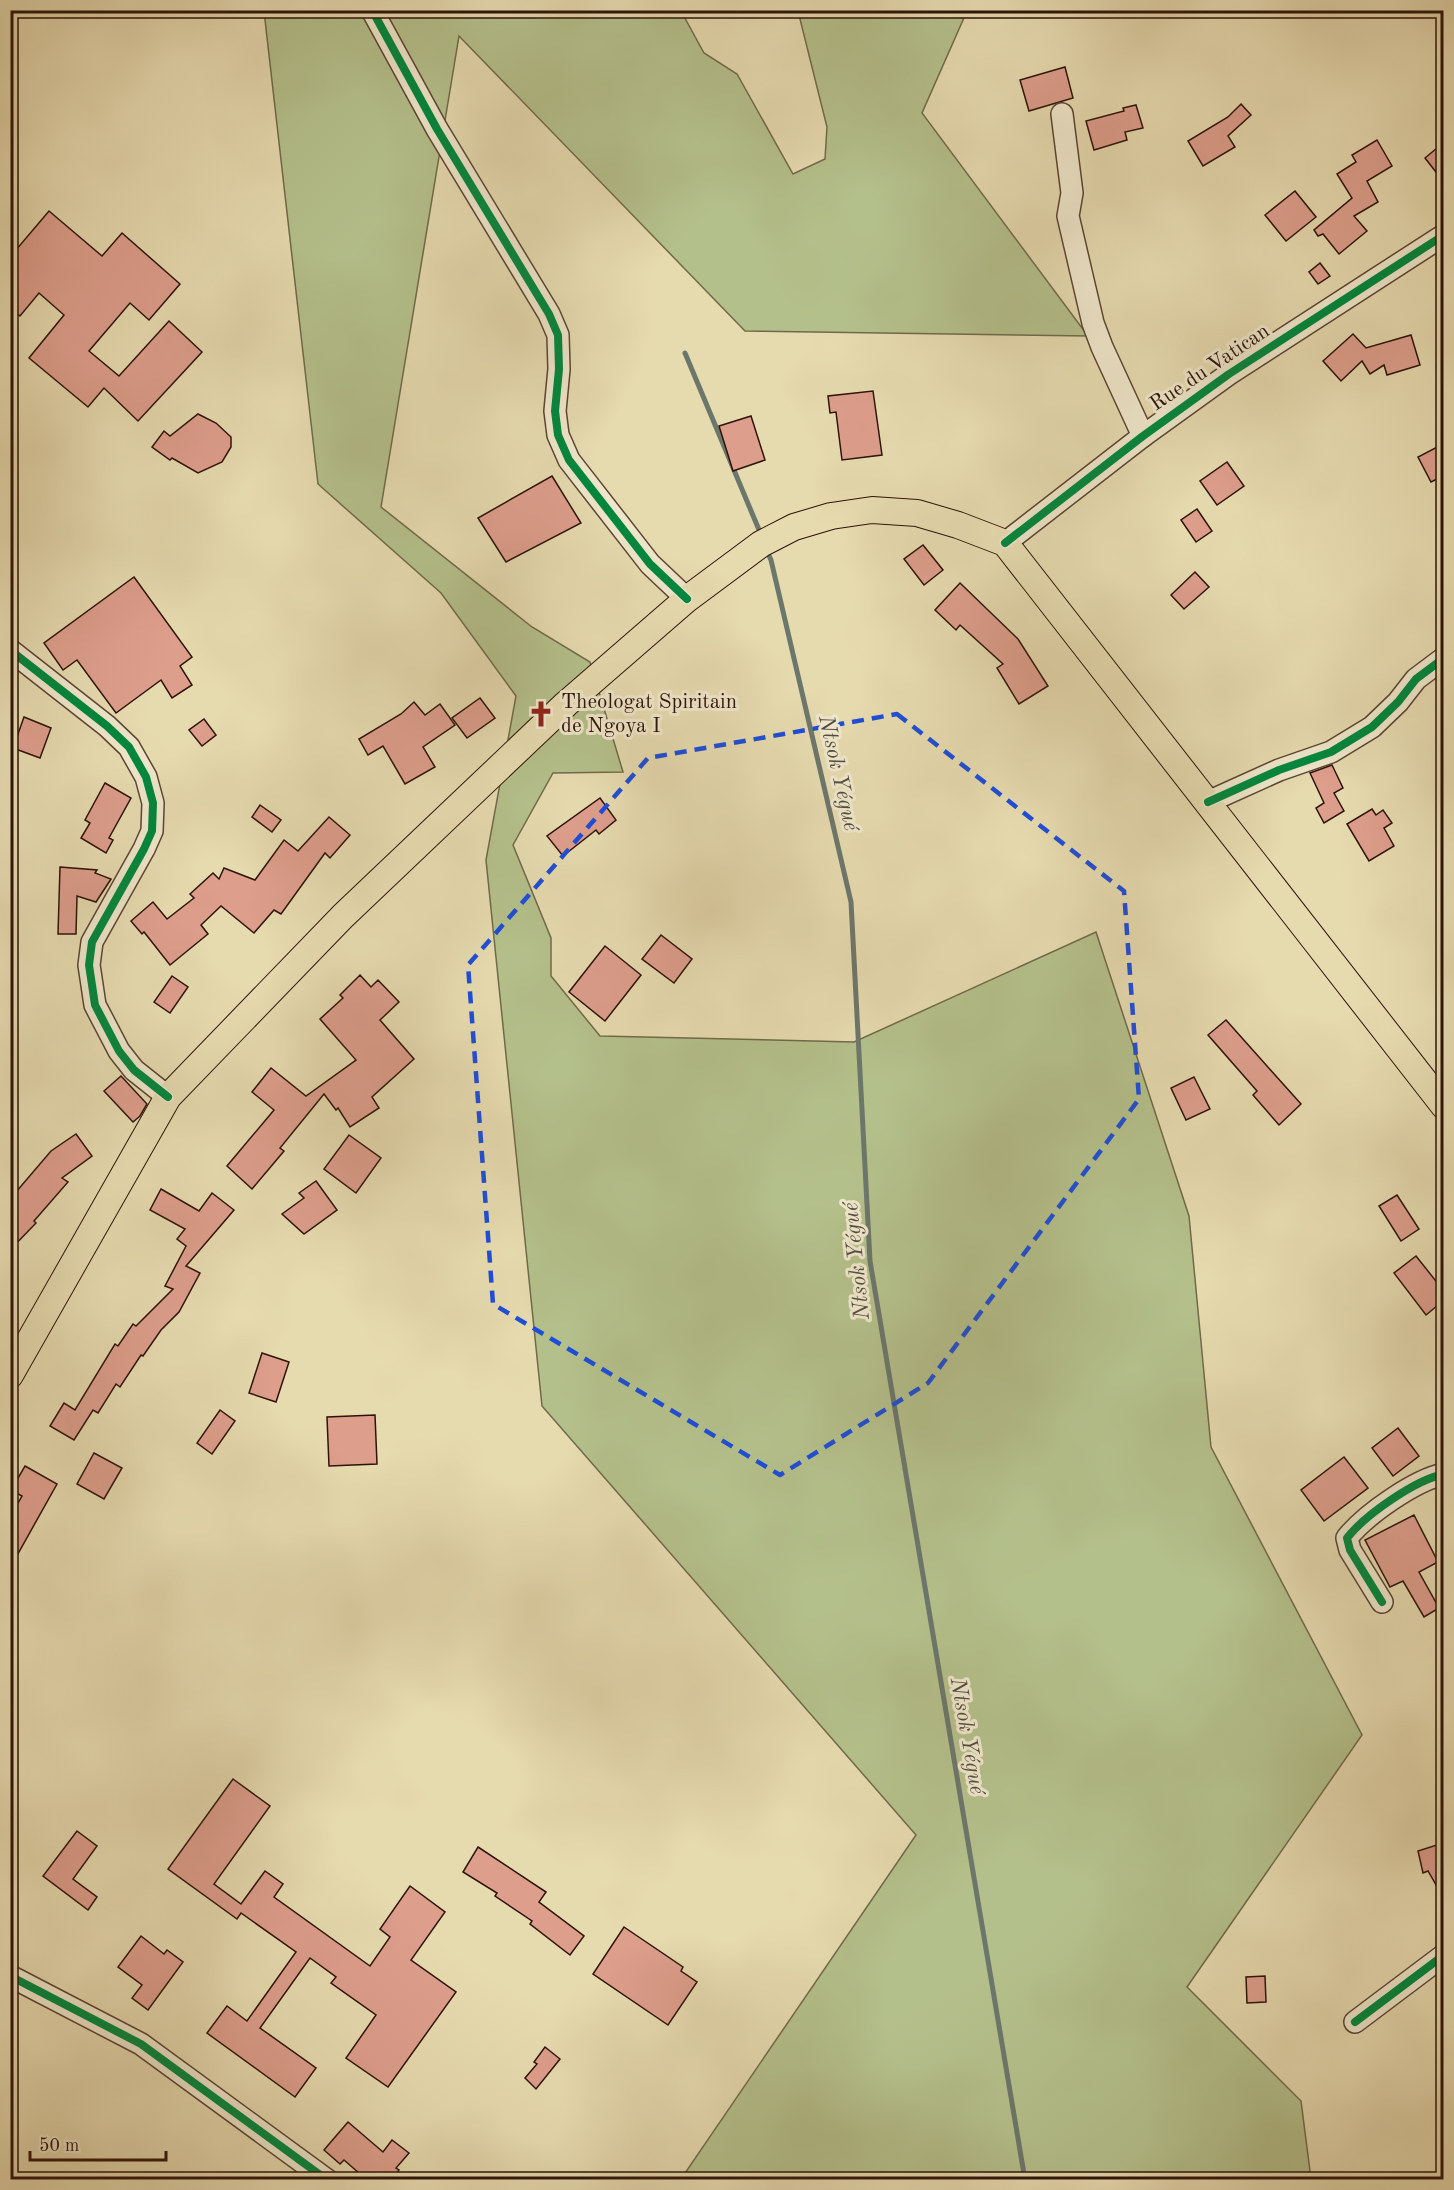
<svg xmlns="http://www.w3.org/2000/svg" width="1454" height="2190" viewBox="0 0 1454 2190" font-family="'Old Standard TT',serif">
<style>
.green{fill:#b4c08b;stroke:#706a4a;stroke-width:1.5}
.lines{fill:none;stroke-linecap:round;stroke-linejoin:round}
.stream{stroke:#6c776c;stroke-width:5}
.building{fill:#dd9e8c;stroke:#2d1308;stroke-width:1.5}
.minor-casing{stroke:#5b4532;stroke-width:24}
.major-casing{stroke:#2d1308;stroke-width:28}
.minor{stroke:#efe7cb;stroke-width:21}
.major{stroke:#e6daaf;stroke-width:26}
.cycleway-casing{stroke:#efe7cb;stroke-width:11}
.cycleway{stroke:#00873e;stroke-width:8}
.marked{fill:none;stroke:#1d4ed8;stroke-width:4.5;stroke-dasharray:12 8;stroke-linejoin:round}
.labels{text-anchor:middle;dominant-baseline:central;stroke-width:6;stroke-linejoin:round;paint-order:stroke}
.street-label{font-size:21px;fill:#2d1308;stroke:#efe7cb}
.poi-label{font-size:21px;fill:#2d1308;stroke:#efe7cb;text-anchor:start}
.water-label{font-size:22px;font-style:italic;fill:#524d42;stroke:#efe7cb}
</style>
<rect width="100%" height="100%" fill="#e6daaf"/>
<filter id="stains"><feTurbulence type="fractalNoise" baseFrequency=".00333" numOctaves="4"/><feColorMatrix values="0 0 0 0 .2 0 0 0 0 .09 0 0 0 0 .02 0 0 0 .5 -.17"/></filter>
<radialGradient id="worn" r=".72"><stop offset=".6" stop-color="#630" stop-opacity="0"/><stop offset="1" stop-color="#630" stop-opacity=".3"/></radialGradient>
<path class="green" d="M264 11H681L704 53 737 74 793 174 825 159 827 127 798 11H967L922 113 1088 336 745 331 459 36 381 507 532 627 590 662 623 772 553 773 513 845 551 938V976L600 1036 854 1042 1096 932 1189 1216 1211 1447 1362 1735 1187 1987 1301 2101 1311 2179H681L916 1835 542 1406 486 860 516 696 441 593 318 484Z"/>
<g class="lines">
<g class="stream">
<path d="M685 353 762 537"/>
<path d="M766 549 771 560 851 902 870 1261 1025 2180"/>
</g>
</g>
<g class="building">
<path d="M1065 67 1073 98 1029 111 1020 80Z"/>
<path d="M1241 104 1251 115 1228 136 1235 147 1203 166 1188 141 1228 117Z"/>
<path d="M1136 105 1143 128 1125 132 1127 140 1094 150 1086 121 1124 111 1123 108Z"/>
<path d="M1377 140 1392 166 1367 181 1378 202 1354 216 1367 231 1339 254 1323 234 1318 236 1314 230 1352 198 1337 174 1356 162 1352 155Z"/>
<path d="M1443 143V181L1425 158Z"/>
<path d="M1295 191 1316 217 1286 241 1265 215Z"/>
<path d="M49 211 102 256 122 233 180 284 149 320 130 303 89 351 119 376 169 321 202 352 138 421 104 388 88 407 29 358 64 315 39 293 20 316 10 307V257Z"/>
<path d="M1320 263 1330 276 1318 284 1309 272Z"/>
<path d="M1353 334 1366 348 1411 335 1420 365 1387 375 1384 365 1370 374 1362 361 1341 381 1323 361Z"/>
<path d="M873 391 882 455 842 460 836 412 830 413 828 396Z"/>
<path d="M198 414 216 423 231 437V447L222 462 198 473 172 458 170 460 152 447 164 431 170 436Z"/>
<path d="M751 416 765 460 733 471 719 426Z"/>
<path d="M1443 444V476L1431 482 1418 457Z"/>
<path d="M1227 462 1244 486 1217 505 1200 481Z"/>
<path d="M552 476 581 523 506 562 478 518Z"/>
<path d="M1197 509 1212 531 1196 542 1181 520Z"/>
<path d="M923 545 943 570 924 585 904 559Z"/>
<path d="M1195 572 1209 587 1184 609 1171 595Z"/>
<path d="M134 577 192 657 180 666 192 685 172 698 161 680 116 713 77 660 63 670 44 643Z"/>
<path d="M960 583 1018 639 1048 686 1019 704 997 668 1003 664 960 625 956 630 935 610Z"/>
<path d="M480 698 495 718 467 738 452 718Z"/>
<path d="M414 702 425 715 440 704 455 725 423 747 435 767 405 784 383 746 368 755 359 739 401 714Z"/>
<path d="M24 717 51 728 40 758 13 748Z"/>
<path d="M204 719 216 735 202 746 189 730Z"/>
<path d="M1332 765 1343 788 1334 793 1344 811 1324 823 1316 808 1324 803 1310 773Z"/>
<path d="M105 783 131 798 109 838 113 840 106 853 81 838 90 823 85 820Z"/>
<path d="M600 798 616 820 599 834 596 830 563 856 547 836Z"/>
<path d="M260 805 281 820 272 832 252 817Z"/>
<path d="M1372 809 1376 815 1383 810 1392 823 1384 828 1394 846 1369 861 1347 824Z"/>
<path d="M329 817 350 835 330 858 325 853 281 914 274 910 254 933 221 906 201 925 208 934 170 965 144 932 142 934 131 921 153 902 167 919 194 898 190 894 213 873 219 879 224 868 255 880 284 840 298 851Z"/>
<path d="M60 867 97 870 95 873 111 879 96 902 77 896 76 934H58Z"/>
<path d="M661 935 692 959 674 983 642 959Z"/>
<path d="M605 946 641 975 605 1021 569 992Z"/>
<path d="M360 975 371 987 378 980 399 1002 380 1020 414 1059 372 1097 379 1108 350 1127 338 1108 336 1110 324 1094 280 1148 284 1151 252 1189 227 1166 274 1110 252 1092 271 1068 306 1096 356 1060 320 1019 343 998 340 995Z"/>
<path d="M172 976 188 987 170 1013 154 1002Z"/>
<path d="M1226 1020 1301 1104 1279 1125 1253 1095 1257 1091 1208 1035Z"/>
<path d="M121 1076 147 1104 140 1116 133 1122 104 1091Z"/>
<path d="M1194 1077 1210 1109 1186 1120 1171 1088Z"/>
<path d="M76 1134 92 1156 62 1178 68 1182 34 1221 36 1223 10 1250V1199L51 1151Z"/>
<path d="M349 1135 381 1158 356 1193 324 1169Z"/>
<path d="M316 1181 337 1210 304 1234 282 1214 304 1198 299 1193Z"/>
<path d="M161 1189 199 1211 212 1193 234 1210 186 1266 200 1273 179 1312 161 1330 143 1356 141 1355 120 1387 116 1384 98 1413 93 1410 74 1440 50 1426 64 1403 75 1410 115 1344 118 1346 133 1324 136 1326 173 1289 165 1286 186 1246 177 1239 185 1229 150 1210Z"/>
<path d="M1397 1195 1419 1229 1401 1241 1379 1206Z"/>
<path d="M1416 1256 1443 1290V1301L1426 1315 1394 1273Z"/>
<path d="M262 1353 289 1362 276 1402 249 1393Z"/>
<path d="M220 1410 235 1421 212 1454 197 1443Z"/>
<path d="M375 1415 377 1464 329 1466 327 1417Z"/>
<path d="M1398 1428 1419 1456 1393 1476 1372 1448Z"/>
<path d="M94 1453 122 1468 104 1499 77 1484Z"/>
<path d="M1344 1457 1368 1488 1324 1521 1301 1490Z"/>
<path d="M25 1466 57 1484 10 1568V1517L22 1496 11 1490Z"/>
<path d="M1414 1515 1438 1562 1419 1572 1439 1608 1424 1617 1403 1581 1390 1587 1365 1540Z"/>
<path d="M233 1779 270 1806 214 1884 241 1904 265 1871 283 1884 274 1897 370 1966 390 1937 380 1929 410 1886 445 1912 411 1960 456 1992 388 2087 346 2058 376 2015 331 1983 336 1977 310 1958 260 2028 316 2068 295 2097 207 2033 227 2006 247 2021 296 1952 241 1913 237 1919 168 1869Z"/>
<path d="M77 1831 97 1846 73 1879 97 1897 88 1910 43 1876Z"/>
<path d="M1443 1843V1897L1428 1871 1423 1873 1418 1851Z"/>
<path d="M478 1847 546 1892 539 1902 584 1936 570 1955 530 1924 532 1921 495 1896 497 1893 463 1872Z"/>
<path d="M624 1927 683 1967 681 1971 697 1982 668 2025 593 1974Z"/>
<path d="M141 1936 164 1954 167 1950 183 1962 148 2010 132 1998 142 1985 118 1967Z"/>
<path d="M1265 1976 1266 2002 1247 2003 1246 1977Z"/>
<path d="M545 2047 560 2059 536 2089 525 2078 537 2064 534 2062Z"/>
<path d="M348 2122 383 2152 392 2140 409 2153 396 2168 399 2170 392 2180H367L344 2160 340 2164 324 2150Z"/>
</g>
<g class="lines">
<g class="minor-casing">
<g id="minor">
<path d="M372 10 437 129 549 314 558 335 559 369 555 411 558 435 569 460 650 564 687 599"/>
<path d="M1062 114 1072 193 1068 216 1093 323 1102 347 1143 436"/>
<path d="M1005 543 1143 436 1229 374 1444 235"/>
<path d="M10 650 107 726 129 747 146 777 153 803 152 831 144 849 92 942 89 965 95 1005 119 1051 134 1070 168 1097"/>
<path d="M1208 802 1279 770 1331 752 1372 727 1398 702 1416 679 1444 658"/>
<path d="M1382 1602 1350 1550 1347 1538C1365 1515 1415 1480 1444 1474"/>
<path d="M10 1976 141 2044 327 2180"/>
<path d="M1355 2022 1444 1955"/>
</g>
</g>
<g class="major-casing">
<path id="major" d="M10 1375 168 1097 343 916 566 704 687 599 761 544 794 527 831 516 872 510 917 513 958 525 1005 543 1444 1106"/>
</g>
<use href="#minor" class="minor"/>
<use href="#major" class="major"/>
<g class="cycleway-casing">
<g id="cycleway">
<path d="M372 10 437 129 549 314 558 335 559 369 555 411 558 435 569 460 650 564 687 599"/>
<path d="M1005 543 1143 436 1229 374 1444 235"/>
<path d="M10 650 107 726 129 747 146 777 153 803 152 831 144 849 92 942 89 965 95 1005 119 1051 134 1070 168 1097"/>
<path d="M1208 802 1279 770 1331 752 1372 727 1398 702 1416 679 1444 658"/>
<path d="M1382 1602 1350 1550 1347 1538C1365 1515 1415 1480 1444 1474"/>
<path d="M10 1976 141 2044 327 2180"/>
<path d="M1355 2022 1444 1955"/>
</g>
</g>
<use href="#cycleway" class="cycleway"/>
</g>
<path class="marked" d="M897 714 1124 891 1139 1099 928 1383 780 1475 493 1304 468 965 648 758Z"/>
<defs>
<g id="church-bare" transform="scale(2.07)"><path d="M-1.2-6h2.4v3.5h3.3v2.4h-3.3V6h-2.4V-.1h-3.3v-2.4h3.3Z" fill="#8f2418" stroke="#efe7cb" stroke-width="2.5" paint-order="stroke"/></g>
</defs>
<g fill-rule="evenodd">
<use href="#church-bare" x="541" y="714"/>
</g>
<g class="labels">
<g class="street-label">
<text transform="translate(1210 368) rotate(-34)">Rue du Vatican</text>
</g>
<g class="poi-label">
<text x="561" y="702">Theologat Spiritain<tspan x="561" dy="24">de Ngoya I</tspan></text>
</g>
<g class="water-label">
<text transform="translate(838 773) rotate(77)">Ntsok Yégué</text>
<text transform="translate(857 1261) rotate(-96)">Ntsok Yégué</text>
<text transform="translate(967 1736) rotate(80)">Ntsok Yégué</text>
</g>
</g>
<rect width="1454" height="2190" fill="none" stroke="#e6daaf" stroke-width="36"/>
<rect x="12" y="12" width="1430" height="2166" fill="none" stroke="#2d1308" stroke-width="3"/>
<rect x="18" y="18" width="1418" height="2154" fill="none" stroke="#2d1308" stroke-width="1.5"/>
<path d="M30 2151v9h136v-9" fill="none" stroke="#2d1308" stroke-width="3"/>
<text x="39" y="2151" font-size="18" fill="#2d1308" stroke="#efe7cb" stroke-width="4.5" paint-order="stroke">50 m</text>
<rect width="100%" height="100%" filter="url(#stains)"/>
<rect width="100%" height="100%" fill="url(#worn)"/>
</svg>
